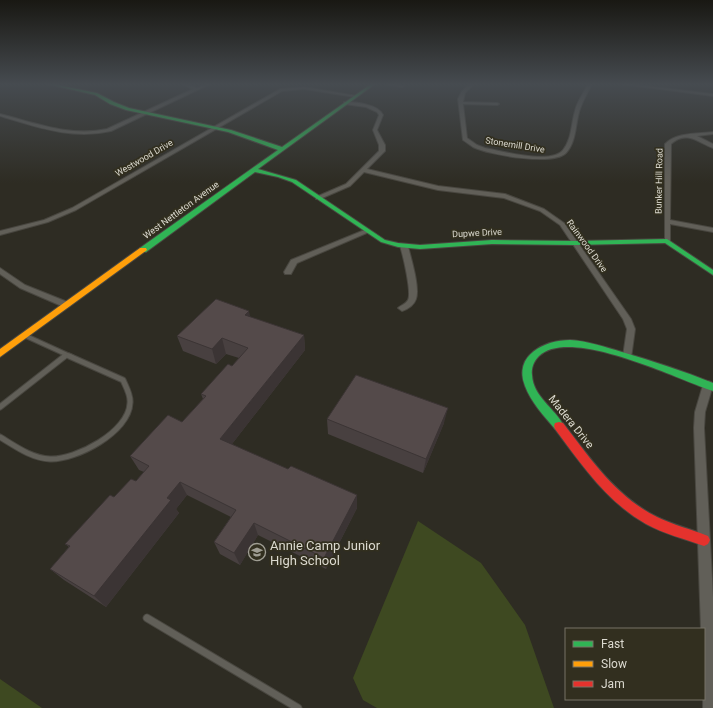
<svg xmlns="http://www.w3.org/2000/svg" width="713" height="708" viewBox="0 0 713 708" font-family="Roboto,sans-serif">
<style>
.green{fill:#3e4921}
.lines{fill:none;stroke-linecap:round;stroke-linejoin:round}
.lane-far2-casing{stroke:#494740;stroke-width:6}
.lane-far1-casing{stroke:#494740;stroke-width:7}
.lane-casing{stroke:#494740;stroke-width:9}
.street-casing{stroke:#494740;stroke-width:2}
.fast-casing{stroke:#494740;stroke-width:2}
.slow-casing{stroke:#494740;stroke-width:2}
.jam-casing{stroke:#494740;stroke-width:2}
.lane-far2{stroke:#615f58;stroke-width:4}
.lane-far1{stroke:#615f58;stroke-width:5}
.lane{stroke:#615f58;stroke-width:7}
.street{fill:#615f58;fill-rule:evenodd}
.fast{fill:#30b455;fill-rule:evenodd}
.slow{fill:#ff9f0a;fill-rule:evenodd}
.jam{fill:#e5322d;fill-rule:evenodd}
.wall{fill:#484040}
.shaded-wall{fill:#3b3434}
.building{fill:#544a4a;stroke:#3b3434}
.labels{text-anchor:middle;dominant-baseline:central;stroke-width:3.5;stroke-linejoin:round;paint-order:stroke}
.far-street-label{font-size:9px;fill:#dcdad0;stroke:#322f1f}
.street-label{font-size:11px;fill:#dcdad0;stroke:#322f1f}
.near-poi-label{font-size:13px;fill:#dcdad0;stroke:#322f1f;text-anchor:start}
</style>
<rect width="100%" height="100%" fill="#2e2c23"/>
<g class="green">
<path d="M418 521 481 563 525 625 554 708H377L363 700 353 678Z"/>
<path d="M0 679 42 708H0Z"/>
</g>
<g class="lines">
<g class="lane-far2-casing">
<g id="lane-far2">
<path d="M26 336 72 357"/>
<path d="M64 357 66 355"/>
</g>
</g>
<g class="lane-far1-casing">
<g id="lane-far1">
<path d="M0 407 65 356"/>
<path d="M0 437C15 446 31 458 50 459 76 460 129 432 130 403 131 395 126 387 123 380L69 356"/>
</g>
</g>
<g class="lane-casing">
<path id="lane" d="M147 618 298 708"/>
</g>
<g class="street-casing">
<g id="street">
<path d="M182 84H186L197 88 206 84H210L111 131C72 140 37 127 0 116V114C36 123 70 137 107 129L193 89Z"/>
<path d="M385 84H393L404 86 402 87Z"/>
<path d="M470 84H474L465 93 463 102 497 103 499 104 497 105 463 104 467 138 477 145 485 148C502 151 551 165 563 150 572 139 571 124 575 111 577 101 584 93 588 84H592C588 92 583 100 580 109 575 123 577 141 566 153 553 166 489 155 473 147 470 145 466 142 463 140L458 99 462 91Z"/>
<path d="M621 84H629L713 94V96Z"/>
<path d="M304 87 357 96 355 97 304 89 282 91 76 210 48 222 0 235V231L44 220 72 208 280 89Z"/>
<path d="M344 102C356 102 378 104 383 115L377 130 385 145V151L367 169 438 186 505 194 544 209 564 223 631 319 635 329 631 358H625L623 356 627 329 623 319 560 225 540 211 504 198 438 190 364 172 350 186 320 199H316V197L346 184 379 151V145L373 130 379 115 377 112 366 107 344 104Z"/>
<path d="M713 132V134L697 136 713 144V148C697 142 687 130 671 144L670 220 713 228V232L670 224V241L667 243 665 242V144C677 132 698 134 713 132Z"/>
<path d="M367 229 370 231 369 232 297 263 291 274H285L284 272 291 260Z"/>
<path d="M404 244 408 246C411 259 420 287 416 299 414 305 408 309 402 311L398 308C401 305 406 304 408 300 412 293 403 255 400 246Z"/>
<path d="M0 268 25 285 70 303 71 305 67 308 64 307 20 288 0 274Z"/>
<path d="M708 381 711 382 713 385 705 412 704 428 713 597V708H703L704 629H701L694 428 695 412 703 385 705 382Z"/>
</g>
</g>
<g class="fast-casing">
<g id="fast">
<path d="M47 84H53L97 93 114 102 129 108 231 130 282 147 371 84H375L258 169 296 180 385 240 398 243 420 245 492 240 575 241 667 239 713 270V275L665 243 575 245 492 244 420 249 398 247 381 242 292 182 278 177 255 172 146 252H140V248L278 150 228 132 126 110 110 104 95 95Z"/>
<path d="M570 340C588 341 605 347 622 352 653 361 683 371 713 383V391C677 379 570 326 539 356 534 361 531 368 532 375 533 397 555 408 564 426L563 429 559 430 555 429C544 416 531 402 525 386 513 355 545 340 570 340Z"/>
</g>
</g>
<g class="slow-casing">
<path id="slow" d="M140 248H146L147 250 0 357V349Z"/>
</g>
<g class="jam-casing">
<path id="jam" d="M559 422 563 423C590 458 616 497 657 517 673 525 691 529 708 536L710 540 708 544 704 546C685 539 664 534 646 524 607 502 582 465 555 429L554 426 555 423Z"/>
</g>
<use href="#lane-far2" class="lane-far2"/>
<use href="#lane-far1" class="lane-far1"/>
<use href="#lane" class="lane"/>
<use href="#street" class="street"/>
<use href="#fast" class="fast"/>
<use href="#slow" class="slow"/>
<use href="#jam" class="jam"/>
</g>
<g class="wall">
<path d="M250 317 304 335 305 350 232 444 357 508 326 569 258 535 240 565 220 554 214 542 231 517 187 495 176 509 179 513 106 607 64 580 50 569 69 547 65 544 114 497 136 481 144 472 139 470 130 456 182 422 203 399 201 394 232 366 239 358 226 354 216 364 183 351 177 336Z"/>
<path d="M327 419 444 423 423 473 328 434Z"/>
</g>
<g class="shaded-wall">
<path d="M249 311 252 326 245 315Z"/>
<path d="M304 335 305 350 225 453 220 439Z"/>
<path d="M222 338 226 354 216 364 212 349Z"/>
<path d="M448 408 444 423 423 473 426 459Z"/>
<path d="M180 482 187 495 176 509 179 513 106 607 94 596 167 498Z"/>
<path d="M357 495V508L326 569 324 558Z"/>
<path d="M254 523 258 535 240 565 234 553Z"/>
</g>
<g class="building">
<path d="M216 299 249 311 245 315 304 335 220 439 288 469 291 466 357 495 324 558 254 523 234 553 214 542 236 510 180 482 167 498 171 500 94 596 50 569 70 546 65 544 110 495 114 497 131 479 136 481 149 466 130 456 168 415 182 422 206 396 201 394 228 364 232 366 248 348 222 338 212 349 177 336Z"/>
<path d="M356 375 448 408 426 459 327 419Z"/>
</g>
<linearGradient id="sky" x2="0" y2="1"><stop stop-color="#191813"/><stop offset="0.46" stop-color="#464b50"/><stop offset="1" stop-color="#464b50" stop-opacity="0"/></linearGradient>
<rect width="713" height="183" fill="url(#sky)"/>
<defs>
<g id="school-ring" transform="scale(0.9)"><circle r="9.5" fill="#322f1f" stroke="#9f9d93" stroke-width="1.5"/><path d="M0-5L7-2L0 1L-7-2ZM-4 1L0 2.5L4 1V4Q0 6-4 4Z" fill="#9f9d93"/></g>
</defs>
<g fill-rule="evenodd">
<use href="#school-ring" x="257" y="552"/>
</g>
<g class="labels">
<g class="far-street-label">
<text transform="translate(515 145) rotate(9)">Stonemill Drive</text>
<text transform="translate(144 158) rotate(-30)">Westwood Drive</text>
<text transform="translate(659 181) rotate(-89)">Bunker Hill Road</text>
<text transform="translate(181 210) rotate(-36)">West Nettleton Avenue</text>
<text transform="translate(477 233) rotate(-3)">Dupwe Drive</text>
<text transform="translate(587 246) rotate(54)">Rainwood Drive</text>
</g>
<g class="street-label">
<text transform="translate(571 422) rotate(51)">Madera Drive</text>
</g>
<g class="near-poi-label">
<text x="270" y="545">Annie Camp Junior<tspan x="270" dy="15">High School</tspan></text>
</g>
</g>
<rect x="565" y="628" width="140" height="72" fill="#322f1f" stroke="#767366"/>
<rect x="573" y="641" width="20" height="6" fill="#30b455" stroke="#767366"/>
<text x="601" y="648" font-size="12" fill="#dcdad0">Fast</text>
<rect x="573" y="661" width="20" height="6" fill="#ff9f0a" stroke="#767366"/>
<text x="601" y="668" font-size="12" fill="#dcdad0">Slow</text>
<rect x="573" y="681" width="20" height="6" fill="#e5322d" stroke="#767366"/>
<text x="601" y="688" font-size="12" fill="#dcdad0">Jam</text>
</svg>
